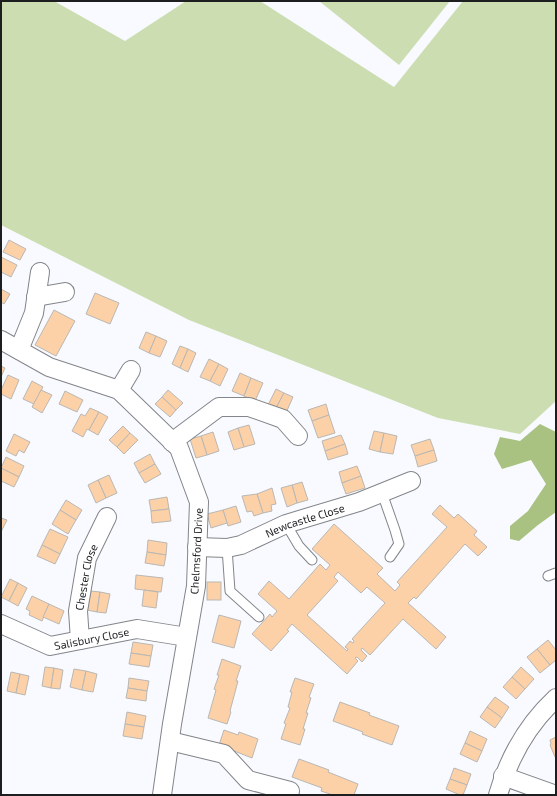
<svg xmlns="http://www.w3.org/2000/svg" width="557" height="796" viewBox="0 0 557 796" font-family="'Exo 2',sans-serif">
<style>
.green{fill:#ccdeb1}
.forest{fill:#a9c282}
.building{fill:#fcd1a8;stroke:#bab7b3;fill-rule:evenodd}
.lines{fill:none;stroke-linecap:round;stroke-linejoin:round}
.service-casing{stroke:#828589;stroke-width:11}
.minor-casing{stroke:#828589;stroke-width:20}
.service{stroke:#fff;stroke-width:9}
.minor{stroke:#fff;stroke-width:18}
.labels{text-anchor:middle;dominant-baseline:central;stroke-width:4;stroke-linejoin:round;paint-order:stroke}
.street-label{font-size:11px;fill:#1d1e20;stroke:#fff}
</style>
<rect width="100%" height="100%" fill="#f8faff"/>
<g class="green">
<path d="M1 1H54L125 41 186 1H260L394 87 463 1H556V401L520 434 438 418 189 320 1 225Z"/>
<path d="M319 1H450L399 65Z"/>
</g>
<path class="forest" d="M540 424 556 432V512L538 525 519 541 510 539V526L528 511 546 484 531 460 502 469 494 454 500 437 520 441Z"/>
<g class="building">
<path d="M9 240 26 249 20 260 3 252Z"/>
<path d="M1 257 17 265 11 277 1 272Z"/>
<path d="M1 289 10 294 4 304 1 302Z"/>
<path d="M95 293 119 303 110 324 86 314Z"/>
<path d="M54 310 75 321 56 356 35 345Z"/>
<path d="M146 332 156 336 149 353 139 348Z"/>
<path d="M156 336 167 341 160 357 149 353Z"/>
<path d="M180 346 188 349 180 368 172 364Z"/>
<path d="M188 349 196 353 188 372 180 368Z"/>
<path d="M209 359 219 364 210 381 200 377Z"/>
<path d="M219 364 228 369 220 386 210 381Z"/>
<path d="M1 366 5 368 1 377Z"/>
<path d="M240 373 251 378 244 396 232 391Z"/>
<path d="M8 375 19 380 11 399 1 394V390Z"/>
<path d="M251 378 263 383 255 401 244 396Z"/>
<path d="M32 381 43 387 34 404 23 399Z"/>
<path d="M276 389 284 393 275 410 267 407Z"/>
<path d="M41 390 52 395 42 413 32 407Z"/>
<path d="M168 390 183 403 176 410 162 397Z"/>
<path d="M65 391 83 400 77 412 59 404Z"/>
<path d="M284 393 293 397 285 415 275 410Z"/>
<path d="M162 397 176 410 170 417 155 404Z"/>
<path d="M326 404 329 415 312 421 308 410Z"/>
<path d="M90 408 99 412 89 430 87 429 83 437 72 431 81 414 85 416Z"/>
<path d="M99 412 108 417 98 435 89 430Z"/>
<path d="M329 415 335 433 318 438 312 421Z"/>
<path d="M249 425 255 444 244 447 238 428Z"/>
<path d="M123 426 130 433 117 447 109 440Z"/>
<path d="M238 428 244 447 234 450 228 432Z"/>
<path d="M374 431 384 433 380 452 369 449Z"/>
<path d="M213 432 219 451 207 455 201 436Z"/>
<path d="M130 433 138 440 124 454 117 447Z"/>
<path d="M384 433 397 436 393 454 380 452Z"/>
<path d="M14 434 30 442 24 453 19 450 16 456 6 451Z"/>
<path d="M341 435 345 444 325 451 322 441Z"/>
<path d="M201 436 207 455 196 458 190 439Z"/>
<path d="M430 439 434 450 415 456 411 445Z"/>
<path d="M345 444 348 454 328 460 325 451Z"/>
<path d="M434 450 437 461 418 467 415 456Z"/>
<path d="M150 454 155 464 139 473 134 463Z"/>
<path d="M6 457 24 466 19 477 1 468Z"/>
<path d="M155 464 161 474 145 483 139 473Z"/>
<path d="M357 466 361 476 342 483 339 472Z"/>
<path d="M1 468 19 477 14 487 1 481Z"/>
<path d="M109 475 117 493 106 498 98 480Z"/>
<path d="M361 476 365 488 346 494 342 483Z"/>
<path d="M98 480 106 498 96 503 88 485Z"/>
<path d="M302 482 308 500 297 503 292 485Z"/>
<path d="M292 485 297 503 287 507 281 488Z"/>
<path d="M272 488 276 504 271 505 272 511 263 513 257 494Z"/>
<path d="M257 494 263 513 254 516 252 511 247 512 242 496Z"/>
<path d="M167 497 169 509 151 511 149 500Z"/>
<path d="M66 500 82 510 76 520 60 510Z"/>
<path d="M440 505 454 518 458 514 477 531 474 535 487 547 478 556 465 544 416 599 414 597 408 603 446 637 436 649 403 619 370 655 362 648 361 650 367 656 362 662 357 657 355 658 358 661 347 674 292 624 287 630 289 631 271 651 252 634 270 614 272 617 277 611 258 594 269 581 289 599 320 564 326 570 330 565 312 549 334 524 383 568 377 574 395 591 400 585 397 582 447 527 432 514ZM338 572 361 593 367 587 385 603 352 639 354 641 353 643 350 641 345 647 348 649 347 651 307 615 338 581 334 577Z"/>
<path d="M236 506 241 522 228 526 223 510Z"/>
<path d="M169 509 171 521 152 523 151 511Z"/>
<path d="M60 510 76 520 68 534 52 524Z"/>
<path d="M223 510 227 523 211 528 207 514Z"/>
<path d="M1 518 7 520 1 532Z"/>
<path d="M50 529 68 537 60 554 42 545Z"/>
<path d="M148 540 167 543 166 555 147 552Z"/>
<path d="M42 545 60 554 55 564 37 556Z"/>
<path d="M147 552 166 555 164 566 145 563Z"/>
<path d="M136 575 163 578 161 592 135 589Z"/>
<path d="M10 579 18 583 9 601 1 597Z"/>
<rect x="207" y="582" width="14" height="18"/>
<path d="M18 583 27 588 18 606 9 601Z"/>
<path d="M144 590 158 592 156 608 142 606Z"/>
<path d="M91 591 100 592 97 612 87 610Z"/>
<path d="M100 592 110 594 106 613 97 612Z"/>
<path d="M32 596 49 604 42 621 29 615 30 611 26 609Z"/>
<path d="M49 604 64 611 59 624 43 617Z"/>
<path d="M219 615 241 621 234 648 212 642Z"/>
<path d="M548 640 556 650V660L550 665 537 649Z"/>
<path d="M133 642 153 645 151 656 131 653Z"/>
<path d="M537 649 550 665 540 673 527 657Z"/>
<path d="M131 653 151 656 149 667 129 664Z"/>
<path d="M222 659 241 666 236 681H238L230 711 231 712 227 724 208 718 216 690 214 689 219 675H217Z"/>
<path d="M45 667 54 668 51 688 42 686Z"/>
<path d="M521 667 534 679 525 689 512 677Z"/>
<path d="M54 668 63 670 60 689 51 688Z"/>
<path d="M74 669 86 671 82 690 70 687Z"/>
<path d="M86 671 97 674 93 692 82 690Z"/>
<path d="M11 672 20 674 16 693 7 691Z"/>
<path d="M20 674 29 676 25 695 16 693Z"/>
<path d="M512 677 525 689 516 699 503 687Z"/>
<path d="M129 678 149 681 147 691 128 688Z"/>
<path d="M295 678 314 684 309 697 311 698 306 713H308L303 729H305L300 745 281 739 286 724 284 723 290 708 288 707 292 692H290Z"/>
<path d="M128 688 147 691 146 701 126 698Z"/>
<path d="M495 697 509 707 502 718 487 707Z"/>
<path d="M340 702 370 713 369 715 399 726 392 745 362 734 363 732 333 721Z"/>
<path d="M487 707 502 718 495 728 480 717Z"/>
<path d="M127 712 146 716 144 727 125 724Z"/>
<path d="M125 724 144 727 142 739 123 736Z"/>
<path d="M224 730 238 735 239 732 258 739 252 758 219 745Z"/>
<path d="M470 731 487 739 482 751 465 743Z"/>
<path d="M556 737V756L555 757 550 745 551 744 550 740Z"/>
<path d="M465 743 482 751 477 762 460 754Z"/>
<path d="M299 759 329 770 328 772 358 784 354 795H333L321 791 322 788 292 777Z"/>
<path d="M454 768 471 774 467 785 450 779Z"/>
<path d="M450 779 467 785 463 795H460L446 789Z"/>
</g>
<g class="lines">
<g class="service-casing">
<g id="service">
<path d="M382 493 395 530 399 544 390 557"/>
<path d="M286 524 299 546 312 560"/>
<path d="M227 548 230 591 259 617"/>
<path d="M548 576 556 573"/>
</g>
</g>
<g class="minor-casing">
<g id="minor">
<path d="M36 297 65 292"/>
<path d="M1 340 49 367 119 390 179 448 199 502 196 586 172 724 162 795"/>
<path d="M19 350 34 313 40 272"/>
<path d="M119 390 131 370"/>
<path d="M172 442 219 407H249L283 419 298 436"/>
<path id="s1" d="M197 547 227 548 241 545 286 524 359 502 411 481"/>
<path id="s2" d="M1 624 50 646 137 629 187 637"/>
<path id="s3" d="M80 640 78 611 87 558 107 517"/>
<path d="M170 741 224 754 248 780 290 791"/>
<path d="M503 776 556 795"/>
<path d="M498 795C509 757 527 725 556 698"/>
</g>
</g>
<use href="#service" class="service"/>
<use href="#minor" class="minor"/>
</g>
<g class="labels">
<g class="street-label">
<text stroke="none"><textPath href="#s1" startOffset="113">Newcastle Close</textPath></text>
<text transform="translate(196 551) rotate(-87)">Chelmsford Drive</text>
<text stroke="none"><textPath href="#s3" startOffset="64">Chester Close</textPath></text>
<text stroke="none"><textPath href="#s2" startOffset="96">Salisbury Close</textPath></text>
</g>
</g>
<rect width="557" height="796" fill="none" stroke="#1d1e20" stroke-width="4"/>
</svg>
